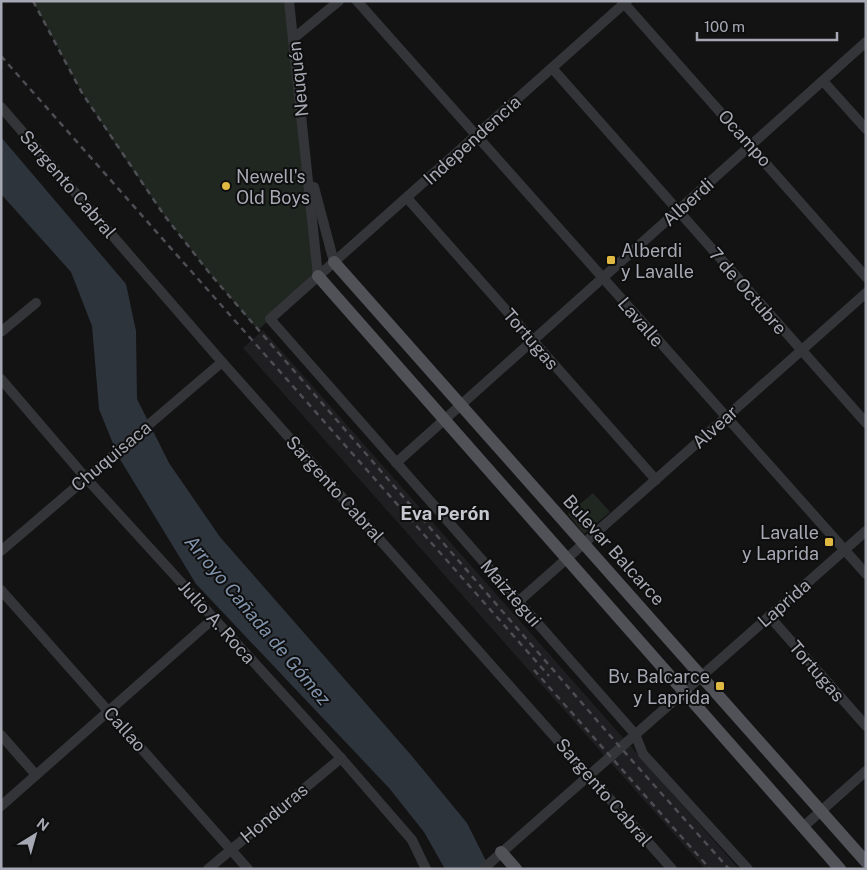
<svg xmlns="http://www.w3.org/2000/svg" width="867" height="870" viewBox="0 0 867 870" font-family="'Public Sans',sans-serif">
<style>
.built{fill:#1f1f21}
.green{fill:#202721}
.water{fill:#2e343c}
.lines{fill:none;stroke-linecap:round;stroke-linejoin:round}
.minor{stroke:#343539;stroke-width:10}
.major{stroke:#515158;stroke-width:12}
.rail{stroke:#4d4e54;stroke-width:2.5;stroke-dasharray:6 5;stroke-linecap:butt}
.poi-dot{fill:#dfb941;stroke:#0e0e0f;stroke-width:2}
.labels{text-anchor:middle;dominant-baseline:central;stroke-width:4;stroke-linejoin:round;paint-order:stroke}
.street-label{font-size:18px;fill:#a6a9b3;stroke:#0e0e0f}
.poi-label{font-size:18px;fill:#a6a9b3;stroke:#0e0e0f;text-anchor:start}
.neighbourhood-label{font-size:19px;font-weight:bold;fill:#c6c8d0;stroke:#0e0e0f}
.water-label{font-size:19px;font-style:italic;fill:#8093ab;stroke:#0e0e0f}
</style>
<rect width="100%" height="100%" fill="#131314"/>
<path class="built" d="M263 330 739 869H705L243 348Z"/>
<g class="green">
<path d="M33 1H289L318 276 258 330 211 275 164 215 121 153 82 93Z"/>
<path d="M593 493 610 512 584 534 568 514Z"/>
</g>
<path class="water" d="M1 137 126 284 136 331 137 399 169 463 220 537 411 755 467 823 490 869H445L424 832 389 788 196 584 118 456 99 409 92 326 71 272 1 194Z"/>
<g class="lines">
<g class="minor">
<path d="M289 1 318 276"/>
<path d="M357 1 866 574"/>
<path d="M622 1 866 277"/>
<path d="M627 1 270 319 635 734 643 754 748 869"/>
<path d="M294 38 339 1"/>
<path d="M552 68 866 423"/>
<path d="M823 81 866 129"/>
<path d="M1 107 222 362 672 869"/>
<path d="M314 187 334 262"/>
<path d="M407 198 656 480"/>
<path d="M1 332 36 303"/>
<path d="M1 379 85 477 341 758 412 840 426 869"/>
<path d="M396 463 866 42"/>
<path d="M1 551 222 362"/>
<path d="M1 590 248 869"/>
<path d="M519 601 866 293"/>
<path d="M769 616 866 726"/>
<path d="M1 735 36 775"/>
<path d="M1 806 214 618"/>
<path d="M803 827 866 771"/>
<path d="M208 869 341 758"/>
<path d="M483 869 866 531"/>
</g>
<g class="major">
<path d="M334 262 866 862"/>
<path d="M318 276 840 869"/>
<path d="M501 852 516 869"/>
</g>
<g class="rail">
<path d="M33 1 82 93 164 215 211 275 620 747 729 869"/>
<path d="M1 56 549 676"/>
<path d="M534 670 710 869"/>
</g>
</g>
<g class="poi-dot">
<circle cx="226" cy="186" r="5"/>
<rect x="606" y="255" width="10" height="10" rx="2.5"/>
<rect x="824" y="537" width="10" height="10" rx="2.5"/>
<rect x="715" y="681" width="10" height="10" rx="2.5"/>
</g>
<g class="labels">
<g class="street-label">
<text transform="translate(298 79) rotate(-96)">Neuquén</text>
<text transform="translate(745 138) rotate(48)">Ocampo</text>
<text transform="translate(472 140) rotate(-42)">Independencia</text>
<text transform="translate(68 184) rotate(49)">Sargento Cabral</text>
<text transform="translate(688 202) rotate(-42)">Alberdi</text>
<text transform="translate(748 291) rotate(49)">7 de Octubre</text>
<text transform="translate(641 322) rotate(49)">Lavalle</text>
<text transform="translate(531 339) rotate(49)">Tortugas</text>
<text transform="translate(715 427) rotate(-42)">Alvear</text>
<text transform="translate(111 456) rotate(-40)">Chuquisaca</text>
<text transform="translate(335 489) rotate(48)">Sargento Cabral</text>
<text transform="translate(614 550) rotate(48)">Bulevar Balcarce</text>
<text transform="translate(511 593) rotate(49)">Maiztegui</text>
<text transform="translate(784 603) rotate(-41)">Laprida</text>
<text transform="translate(217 622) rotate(48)">Julio A. Roca</text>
<text transform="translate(817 671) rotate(49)">Tortugas</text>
<text transform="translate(125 729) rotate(48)">Callao</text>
<text transform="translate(604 792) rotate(49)">Sargento Cabral</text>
<text transform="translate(274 813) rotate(-40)">Honduras</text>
</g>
<g class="poi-label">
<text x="236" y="176">Newell's<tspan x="236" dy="21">Old Boys</tspan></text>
<text x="621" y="250">Alberdi<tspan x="621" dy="21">y Lavalle</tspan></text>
<text x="819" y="532" text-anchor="end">Lavalle<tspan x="819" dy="21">y Laprida</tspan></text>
<text x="710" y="676" text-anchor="end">Bv. Balcarce<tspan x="710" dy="21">y Laprida</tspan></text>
</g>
<g class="neighbourhood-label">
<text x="445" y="513">Eva Perón</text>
</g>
<g class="water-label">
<text transform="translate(258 620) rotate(50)">Arroyo Cañada de Gómez</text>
</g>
</g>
<rect width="867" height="870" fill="none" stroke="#a6a9b3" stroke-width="5"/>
<g transform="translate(35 835) rotate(37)" stroke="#0e0e0f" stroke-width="4" paint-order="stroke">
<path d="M0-4L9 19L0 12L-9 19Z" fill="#a6a9b3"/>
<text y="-8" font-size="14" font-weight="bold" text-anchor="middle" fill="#a6a9b3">N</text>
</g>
<path d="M697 32v8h140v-8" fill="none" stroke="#a6a9b3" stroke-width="2.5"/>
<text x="704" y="32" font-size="15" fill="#a6a9b3" stroke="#0e0e0f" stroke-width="4" paint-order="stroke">100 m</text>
</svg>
